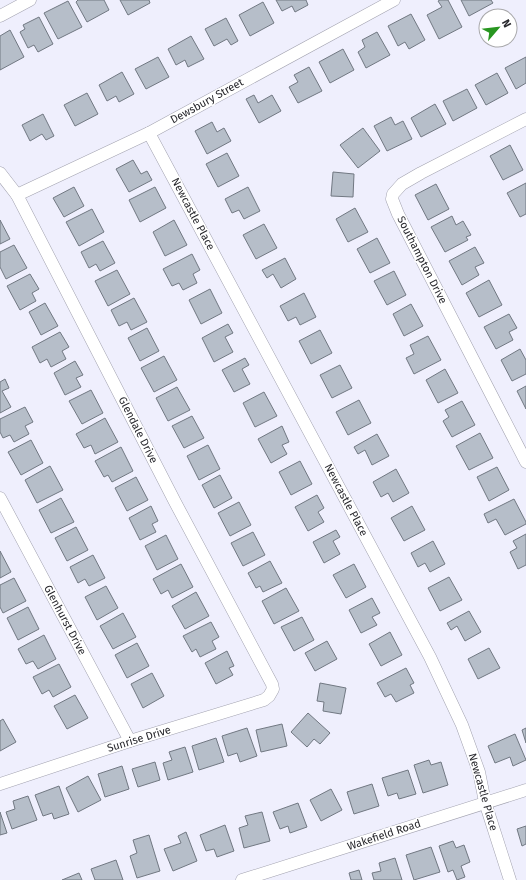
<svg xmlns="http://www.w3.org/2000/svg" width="526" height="880" viewBox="0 0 526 880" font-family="'Fira Sans',sans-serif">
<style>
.building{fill:#b6bec9;stroke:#717882}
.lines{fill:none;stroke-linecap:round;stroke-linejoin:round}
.street-casing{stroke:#a2a2af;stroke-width:13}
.street{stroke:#fff;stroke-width:12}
.labels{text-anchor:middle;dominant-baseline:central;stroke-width:3;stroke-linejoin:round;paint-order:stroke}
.street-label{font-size:11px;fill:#27272c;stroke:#fff}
</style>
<rect width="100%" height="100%" fill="#efeffd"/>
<g class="building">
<path d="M78 0H104L109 10 87 22 76 2Z"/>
<path d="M120 0H149L150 3 128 15Z"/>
<path d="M276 0H306L308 5 295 12 292 6 282 11Z"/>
<path d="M440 0H448L462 27 439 39 427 15 442 7 438 1Z"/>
<path d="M461 0H491L493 3 469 16Z"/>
<path d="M68 1 82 27 58 39 44 13Z"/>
<path d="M263 2 274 23 250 36 239 15Z"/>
<path d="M411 14 425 40 409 49 405 42 398 46 388 26Z"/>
<path d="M39 17 53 44 38 52 34 45 28 48 20 32 25 29 23 25Z"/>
<path d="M226 18 238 41 231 45 227 39 214 46 205 29Z"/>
<path d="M10 30 24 57 0 70V36Z"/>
<path d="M377 32 390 55 366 68 358 52 365 47 362 40Z"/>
<path d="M191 36 204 59 188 67 185 60 176 65 168 49Z"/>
<path d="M343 49 354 70 330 83 319 62Z"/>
<path d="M158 57 169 77 146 89 135 69Z"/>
<path d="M526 57V83L516 89 505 68Z"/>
<path d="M309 67 322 91 298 103 289 87 298 82 294 75Z"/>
<path d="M122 72 134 94 119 102 116 96 107 101 99 85Z"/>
<path d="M497 73 508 93 486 105 475 85Z"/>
<path d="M467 89 477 108 453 121 443 101Z"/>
<path d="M87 93 98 114 75 126 64 105Z"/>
<path d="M254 95 258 103 272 95 281 111 259 123 246 99Z"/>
<path d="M435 104 446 124 421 137 411 118Z"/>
<path d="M43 114 54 136 46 140 42 134 30 141 22 125Z"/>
<path d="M391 117 395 125 403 121 412 139 387 151 374 126Z"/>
<path d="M212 122 217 132 224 128 231 141 207 154 195 131Z"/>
<path d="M363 128 380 151 358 168 340 145Z"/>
<path d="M510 145 523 170 503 180 490 156Z"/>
<path d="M227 153 239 176 218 187 206 164Z"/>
<path d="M133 160 141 174 147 171 152 180 129 192 116 169Z"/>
<path d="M333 172 354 174 353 197 331 196Z"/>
<path d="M526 183V214L520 217 507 193Z"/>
<path d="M436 184 449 209 428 220 415 195Z"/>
<path d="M74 187 84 206 64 217 53 198Z"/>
<path d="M155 187 166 208 140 222 129 200Z"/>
<path d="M248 187 260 211 244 219 239 210 232 213 225 199Z"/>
<path d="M355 208 368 232 348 242 336 219Z"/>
<path d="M92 209 104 232 79 246 66 222Z"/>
<path d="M452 216 456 225 463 221 471 235 466 237 468 240 445 252 431 227Z"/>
<path d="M0 220 10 239 0 244Z"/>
<path d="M174 220 187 245 165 256 153 232Z"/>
<path d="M264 224 277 248 256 259 243 235Z"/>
<path d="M377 238 390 263 370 273 357 249Z"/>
<path d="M103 241 115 263 100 271 96 264 89 268 81 252Z"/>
<path d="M14 245 27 268 6 279 0 267V252Z"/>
<path d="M475 247 484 263 475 267 479 275 462 285 449 261Z"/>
<path d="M192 254 200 270 193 274 197 283 183 290 179 283 172 286 163 269Z"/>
<path d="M285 258 296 279 281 288 273 274 267 278 262 270Z"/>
<path d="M117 270 130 294 108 306 95 281Z"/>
<path d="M394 271 406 295 387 305 374 281Z"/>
<path d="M30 274 39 289 32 293 36 301 20 310 7 286Z"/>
<path d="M489 280 502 305 479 317 466 293Z"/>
<path d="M210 289 222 313 201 324 189 300Z"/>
<path d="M304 293 316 317 300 325 296 317 288 321 280 306Z"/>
<path d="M134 298 147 322 131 330 127 322 119 326 111 310Z"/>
<path d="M45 303 58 326 41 335 29 312Z"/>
<path d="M411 304 423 326 404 336 393 314Z"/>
<path d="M509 314 517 328 509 332 513 340 496 349 484 327Z"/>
<path d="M228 324 233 333 225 337 233 352 214 362 202 338Z"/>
<path d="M147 328 159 351 140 361 128 338Z"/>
<path d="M320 330 332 353 311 364 299 341Z"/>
<path d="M60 332 69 347 62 351 66 359 51 367 47 359 40 363 32 347Z"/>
<path d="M428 336 441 360 414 374 406 358 414 354 410 345Z"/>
<path d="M520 349 526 360V374L512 381 501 360Z"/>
<path d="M164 356 177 380 154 392 141 368Z"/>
<path d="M245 358 249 365 242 369 250 384 234 392 222 370Z"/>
<path d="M75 361 83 375 76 378 81 387 65 395 54 373Z"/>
<path d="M340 365 352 388 332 398 320 375Z"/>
<path d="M445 369 458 393 438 403 426 380Z"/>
<path d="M5 379 9 388 2 391 11 407 0 413V382Z"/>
<path d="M526 386V409L517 391Z"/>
<path d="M177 387 190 410 168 421 156 398Z"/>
<path d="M91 390 103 413 82 424 69 401Z"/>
<path d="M264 392 277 416 255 427 243 403Z"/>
<path d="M359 400 371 423 348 435 336 412Z"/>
<path d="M462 401 475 425 452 437 443 421 449 417 445 410Z"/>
<path d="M25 407 33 422 25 426 29 434 14 442 10 435 3 438 0 432V419Z"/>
<path d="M192 416 204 438 184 448 172 426Z"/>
<path d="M105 418 118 442 95 454 91 445 84 448 76 434Z"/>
<path d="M282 426 289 442 282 445 287 454 271 463 258 439Z"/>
<path d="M480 433 493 458 469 470 456 446Z"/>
<path d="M377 434 389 456 372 465 365 450 358 454 354 447Z"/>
<path d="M31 440 43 463 21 475 8 452Z"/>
<path d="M208 445 220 469 199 480 187 456Z"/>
<path d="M121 447 133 471 112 482 108 475 104 477 95 461Z"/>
<path d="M300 461 312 484 291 495 279 472Z"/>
<path d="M50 466 63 490 37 503 25 480Z"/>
<path d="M497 467 509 490 489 501 477 477Z"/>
<path d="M396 469 409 493 393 502 388 493 381 497 373 482Z"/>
<path d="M220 475 232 498 214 508 202 485Z"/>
<path d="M136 477 148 500 127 511 115 488Z"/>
<path d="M317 495 324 508 318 512 324 522 308 531 295 507Z"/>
<path d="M61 498 74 522 51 533 39 510Z"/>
<path d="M514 499 526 522V524L505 535 496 519 488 523 484 514Z"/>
<path d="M239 502 251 525 230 536 218 513Z"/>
<path d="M151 506 158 521 152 524 156 532 140 540 129 518Z"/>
<path d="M412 506 425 530 404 541 391 518Z"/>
<path d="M76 527 88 550 67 561 55 538Z"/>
<path d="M336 530 340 537 333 541 340 554 324 563 313 542Z"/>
<path d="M253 532 265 555 243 566 231 543Z"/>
<path d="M526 534V565L518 569 510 552 517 548 513 541Z"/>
<path d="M166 535 178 559 157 570 145 546Z"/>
<path d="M433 541 445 564 430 572 425 563 418 567 411 553Z"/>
<path d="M0 551 11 572 0 578Z"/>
<path d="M93 555 105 578 89 586 85 579 78 583 70 567Z"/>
<path d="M270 561 282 583 263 592 260 586 256 588 248 573Z"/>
<path d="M181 564 193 587 172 598 168 590 161 594 153 579Z"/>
<path d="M354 564 366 587 346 598 333 575Z"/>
<path d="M449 577 462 600 440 611 428 588Z"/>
<path d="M14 578 26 601 3 613 0 607V585Z"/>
<path d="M106 586 118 608 97 620 85 597Z"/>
<path d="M286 588 299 611 274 624 262 601Z"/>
<path d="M196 592 209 616 185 629 172 606Z"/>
<path d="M372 598 380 613 372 617 377 625 361 633 349 610Z"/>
<path d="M28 607 39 629 18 640 7 618Z"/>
<path d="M469 611 481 632 465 641 457 626 451 630 447 623Z"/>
<path d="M123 613 136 637 113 649 100 626Z"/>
<path d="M302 617 314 640 294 651 281 627Z"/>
<path d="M211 622 219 637 212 641 216 649 200 657 196 649 192 652 183 636Z"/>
<path d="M390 632 402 655 381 666 369 644Z"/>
<path d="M44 635 56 659 38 669 33 661 26 664 18 649Z"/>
<path d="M327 641 337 659 315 671 305 653Z"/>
<path d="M137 643 149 666 127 678 115 655Z"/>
<path d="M489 648 500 668 478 679 468 659Z"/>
<path d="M227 651 234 666 229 668 233 675 216 684 205 663Z"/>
<path d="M59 664 71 687 53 697 49 690 42 694 33 677Z"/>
<path d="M406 668 414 683 410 685 414 693 396 702 391 694 385 697 377 683Z"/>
<path d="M152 673 164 696 143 708 131 684Z"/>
<path d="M320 683 346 688 341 714 323 711 324 702 317 701Z"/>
<path d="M75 695 88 718 67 729 54 706Z"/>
<path d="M308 713 330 733 320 744 314 739 307 747 291 732Z"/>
<path d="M3 719 16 742 0 751V721Z"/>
<path d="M282 724 287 746 261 752 256 730Z"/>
<path d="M247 728 257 756 240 762 237 753 228 756 222 736Z"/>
<path d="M526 728V743L522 730Z"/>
<path d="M515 734 526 760 513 766 510 757 495 763 488 746Z"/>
<path d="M216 738 224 762 199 770 192 746Z"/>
<path d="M185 747 193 772 168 780 163 763 172 760 169 752Z"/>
<path d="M429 760 431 765 441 762 448 785 423 793 414 765Z"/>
<path d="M155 762 160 780 138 787 132 769Z"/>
<path d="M122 766 129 789 105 797 98 774Z"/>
<path d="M408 770 416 794 399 799 397 793 388 796 382 778Z"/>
<path d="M88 776 101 800 78 812 66 788Z"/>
<path d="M372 784 379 806 354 814 347 792Z"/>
<path d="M59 786 69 814 54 819 52 813 43 816 35 795Z"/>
<path d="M331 789 342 810 321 821 310 800Z"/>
<path d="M28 796 37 820 12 829 6 812 15 809 13 801Z"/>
<path d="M298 803 307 827 290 833 288 826 280 829 273 812Z"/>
<path d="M0 812 7 833 0 835Z"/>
<path d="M262 812 270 841 244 848 239 828 248 825 245 816Z"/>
<path d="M225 825 234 851 217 857 214 849 206 851 200 835Z"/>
<path d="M526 826V844L522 846 517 829Z"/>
<path d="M186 832 197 861 173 871 164 849 181 843 178 836Z"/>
<path d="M149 835 160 871 137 878 130 856 137 853 133 840Z"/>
<path d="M453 841 456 848 464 845 470 862 461 866 465 877 457 880 453 870 448 872 439 846Z"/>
<path d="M431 847 440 872 414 880 406 855Z"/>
<path d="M395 858 402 880H374L372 873 381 871 379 863Z"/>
<path d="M116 860 123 880H95L91 869Z"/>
<path d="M359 870 362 880H351L349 873Z"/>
<path d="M79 873 82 880H62Z"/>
</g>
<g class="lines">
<g class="street-casing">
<g id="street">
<path d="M0 16 30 0"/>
<path d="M526 119 421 173 402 184 393 194 392 199 398 214 526 462"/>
<path d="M149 133 430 657 462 725 479 772 485 802 510 880"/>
<path d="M0 173 17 195 175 502 272 684 273 689 269 696 264 700 130 741 0 784"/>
<path d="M17 195 149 133 394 0"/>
<path d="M0 498 130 741"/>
<path d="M242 880 526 790"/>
</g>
</g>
<use href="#street" class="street"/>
</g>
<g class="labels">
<g class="street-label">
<text transform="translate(207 101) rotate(-29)">Dewsbury Street</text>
<text transform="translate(193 214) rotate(62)">Newcastle Place</text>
<text transform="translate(422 260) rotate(63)">Southampton Drive</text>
<text transform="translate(138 430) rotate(63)">Glendale Drive</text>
<text transform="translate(346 500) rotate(62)">Newcastle Place</text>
<text transform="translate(65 620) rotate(62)">Glenhurst Drive</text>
<text transform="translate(139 739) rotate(-17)">Sunrise Drive</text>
<text transform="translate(483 792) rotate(74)">Newcastle Place</text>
<text transform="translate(384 835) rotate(-18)">Wakefield Road</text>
</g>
</g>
<g transform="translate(498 28) rotate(62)"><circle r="19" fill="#ffffff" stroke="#a9a9ab"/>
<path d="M0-3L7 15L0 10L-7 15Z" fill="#289620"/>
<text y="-6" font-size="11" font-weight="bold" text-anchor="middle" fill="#27272c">N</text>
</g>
</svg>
